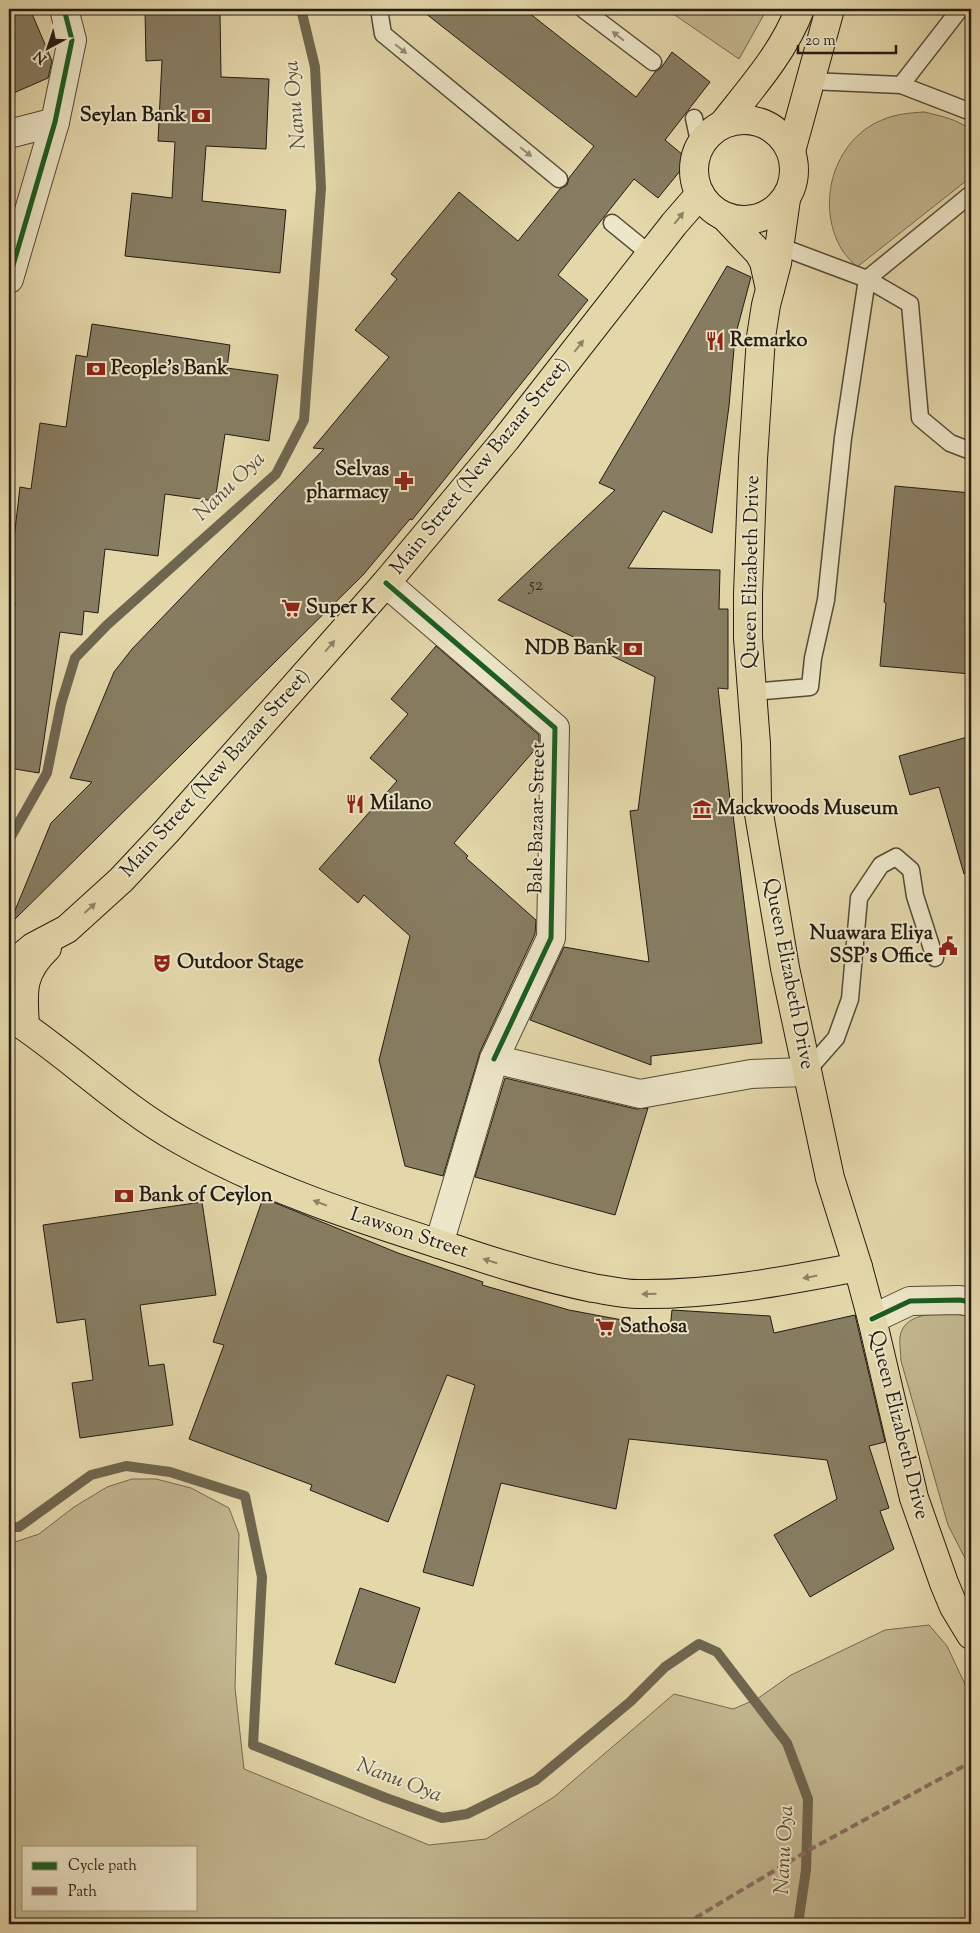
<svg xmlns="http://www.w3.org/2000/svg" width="980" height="1933" viewBox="0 0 980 1933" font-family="'Sorts Mill Goudy',serif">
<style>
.green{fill:#c3b891;stroke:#736a52;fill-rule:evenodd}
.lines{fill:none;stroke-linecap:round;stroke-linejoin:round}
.stream{stroke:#6f664f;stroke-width:10}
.building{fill:#877d62;stroke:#231b12}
.service-casing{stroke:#534a38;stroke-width:19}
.minor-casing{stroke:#534a38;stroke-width:30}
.tertiary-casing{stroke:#534a38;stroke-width:30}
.primary-casing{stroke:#231b12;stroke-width:30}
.trunk-casing{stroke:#231b12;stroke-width:30}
.service{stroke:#ede6c8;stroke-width:16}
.minor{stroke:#ede6c8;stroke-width:28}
.tertiary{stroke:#ede6c8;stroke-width:28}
.primary{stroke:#e4d8ab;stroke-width:28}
.trunk{stroke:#e4d8ab;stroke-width:28}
.quiet{stroke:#8d6e63;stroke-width:4;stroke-dasharray:8 4;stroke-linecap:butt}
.cycleway-casing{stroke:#ede6c8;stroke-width:8}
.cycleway{stroke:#1b5e20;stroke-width:5}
.oneway{fill:#928b76}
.oneway2{fill:#8d8366}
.labels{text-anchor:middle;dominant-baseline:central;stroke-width:4;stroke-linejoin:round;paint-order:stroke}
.number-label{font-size:18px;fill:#3c3426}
.poi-label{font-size:20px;font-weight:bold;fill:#231b12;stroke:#ede6c8;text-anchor:start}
.street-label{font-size:20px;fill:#231b12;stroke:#ede6c8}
.water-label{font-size:21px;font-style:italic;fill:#564d3a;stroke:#ede6c8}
</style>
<rect width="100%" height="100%" fill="#e4d8ab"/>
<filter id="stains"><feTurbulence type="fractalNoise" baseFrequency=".004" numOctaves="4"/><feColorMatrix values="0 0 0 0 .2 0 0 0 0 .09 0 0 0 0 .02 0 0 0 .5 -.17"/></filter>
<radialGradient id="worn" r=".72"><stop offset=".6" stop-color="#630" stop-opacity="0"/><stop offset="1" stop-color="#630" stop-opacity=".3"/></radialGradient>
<g class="green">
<path d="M666 9H767L739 59Z"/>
<path d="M924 112C941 116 957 119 971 130V177L857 267C852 262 846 256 842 250 815 205 833 140 882 120 896 114 909 113 924 112Z"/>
<path d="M944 1313 971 1316V1570L948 1525 901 1361C901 1353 899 1344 900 1337 903 1316 927 1314 944 1313Z"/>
<path d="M132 1479H156L191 1488 229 1508 239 1534 235 1688 244 1769 429 1845 486 1839 554 1797 674 1694 733 1709 757 1699 791 1675 885 1630 929 1625 947 1646 971 1697V1924H9V1544L39 1534 74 1507 107 1487ZM24 1847H196V1909H24Z"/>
</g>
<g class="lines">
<g class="stream">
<path d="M9 840 47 773 61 704 75 658 107 625 276 474 304 420 321 188 315 67 301 9"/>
<path d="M9 1527H19L91 1475 126 1466 170 1472 245 1496 262 1577 253 1745 386 1798 442 1818 467 1814 536 1780 630 1702 665 1667 699 1644 717 1652 787 1743 808 1799 806 1870 798 1924"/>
</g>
</g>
<g class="building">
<path d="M9 9H30L52 61 48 78 9 95Z"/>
<path d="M145 9H202V14H220L221 77 269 79 266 149 206 146 202 201 286 210 280 273 125 256 132 193 172 198 175 142 158 141 162 60 146 61Z"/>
<path d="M420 9H524L636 97 656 71 661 68 672 52 710 82 665 140 689 160 658 198 634 179 558 275 588 300 412 520 410 519 363 575 9 925 51 823 92 782 70 778 114 672 132 649 324 449 313 448 389 357 355 330 397 279 391 274 459 192 518 241 560 189 567 185 569 178 594 146Z"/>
<path d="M727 266 751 277 735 337 729 406 712 533 663 511 628 568 720 570 719 609H728V689L718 688 730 799H731L762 1043 651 1056V1065L530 1020 564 947 649 962 630 811 638 810 655 677 498 600 615 490 599 483Z"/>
<path d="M92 324 230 345 227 368 278 375 269 441 225 434 215 501 165 494 158 556 105 549 98 613 84 611 82 635 60 632 39 773 9 768V644L15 603 9 602V582L20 487 31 489 40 423 66 427 76 355 87 357Z"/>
<path d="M895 486 971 493V674L880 666 886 603 884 602Z"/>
<path d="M436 646 539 735V745L454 843 468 856 466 858 536 920 535 934 480 1052 443 1176 405 1166 379 1060 410 936 364 895 358 903 319 869 397 781 370 758 408 714 391 699Z"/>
<path d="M971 736V873L964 874 939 787 910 795 899 756Z"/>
<path d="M505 1078 636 1109 648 1108 615 1215 475 1177Z"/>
<path d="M263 1198 398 1253 483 1282 482 1285 569 1310 670 1329 672 1310 770 1316 774 1333 855 1315 885 1442 869 1446 889 1508 880 1511 894 1549 810 1597 774 1535 837 1499 827 1460 629 1439 616 1509 501 1483 473 1586 423 1572 475 1385 447 1375 388 1522 310 1490 312 1485 189 1439 224 1345 213 1342Z"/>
<path d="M202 1202 216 1295 140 1305 149 1366 164 1364 173 1425 80 1438 72 1383 93 1380 85 1319 57 1323 43 1225Z"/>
<path d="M360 1588 420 1608 395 1683 335 1664Z"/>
</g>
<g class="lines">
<g class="service-casing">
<g id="service">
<path d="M379 9 383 34 559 179"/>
<path d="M583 9 653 62"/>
<path d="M810 81 901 85 971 112"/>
<path d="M901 85 960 9"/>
<path d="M694 118 700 146"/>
<path d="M612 223 650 254"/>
<path d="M779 246 867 279 971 194"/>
<path d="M752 692 810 687 813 658 826 600 843 438 867 279 910 304 920 418 950 443 971 451"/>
<path d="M806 1072 836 1038 850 999 859 898 881 865 896 857 911 870 915 896 935 958"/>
</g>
</g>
<g class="minor-casing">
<g id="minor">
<path d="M9 134 55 122"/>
<path d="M386 583 555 728 551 938 494 1059"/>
<path d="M439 1244 494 1059 640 1094 751 1074 806 1072"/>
<path d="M872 1319 910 1301 960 1300 971 1302"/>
</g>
</g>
<g class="tertiary-casing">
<path id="tertiary" d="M9 279 55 122 72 40 64 9"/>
</g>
<g class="primary-casing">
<g id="primary">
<path d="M9 967 33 947 67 929 121 880 166 832 386 583 506 439 674 224 700 194"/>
<path d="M9 1016C68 1054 119 1106 180 1140 269 1191 367 1221 464 1252 506 1266 549 1279 593 1288 607 1290 623 1294 638 1294 713 1295 785 1281 858 1267"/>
<path d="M25 1026C23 992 20 974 47 948"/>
</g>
</g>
<g class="trunk-casing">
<g id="trunk">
<circle cx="744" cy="170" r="50"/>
<path d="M723 124C752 87 783 53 800 9"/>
<path d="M791 151 830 9"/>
<path d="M786 199 777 263 766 305 761 337 753 459 748 594V638L756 744 757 802 785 968 830 1178 858 1267 872 1319 914 1498 944 1583 954 1607 971 1635"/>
<path d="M725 217 759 253 764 262 770 289"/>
</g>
</g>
<use href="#service" class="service"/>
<use href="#minor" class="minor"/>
<use href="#tertiary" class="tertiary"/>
<use href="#primary" class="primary"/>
<use href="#trunk" class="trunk"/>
<path class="quiet" d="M685 1924 809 1850 971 1762"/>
<g class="cycleway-casing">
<g id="cycleway">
<path d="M9 279 55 122 72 40 64 9"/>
<path d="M386 583 555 728 551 938 494 1059"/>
<path d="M872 1319 910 1301 960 1300 971 1302"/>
</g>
</g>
<use href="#cycleway" class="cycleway"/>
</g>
<defs><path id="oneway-solid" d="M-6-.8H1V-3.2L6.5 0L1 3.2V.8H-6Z" transform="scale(1.25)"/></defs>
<g class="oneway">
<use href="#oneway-solid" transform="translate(618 36) rotate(-142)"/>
<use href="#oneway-solid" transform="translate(401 49) rotate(39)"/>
<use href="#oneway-solid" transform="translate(526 152) rotate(39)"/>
</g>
<g class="oneway2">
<use href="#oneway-solid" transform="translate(679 218) rotate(-52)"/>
<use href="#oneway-solid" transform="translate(579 346) rotate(-52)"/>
<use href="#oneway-solid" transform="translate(330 646) rotate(-49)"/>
<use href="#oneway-solid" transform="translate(90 908) rotate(-42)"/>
<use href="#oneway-solid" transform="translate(320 1203) rotate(-159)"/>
<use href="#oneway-solid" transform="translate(490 1261) rotate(-162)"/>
<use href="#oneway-solid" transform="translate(810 1277) rotate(169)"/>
<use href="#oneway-solid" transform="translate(649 1294) rotate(178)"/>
</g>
<defs>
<g id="bank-bare" transform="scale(1.5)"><path d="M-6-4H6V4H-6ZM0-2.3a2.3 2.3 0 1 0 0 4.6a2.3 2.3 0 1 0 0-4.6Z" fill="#8f2418" stroke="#ede6c8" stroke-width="2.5" paint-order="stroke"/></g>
<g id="restaurant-bare" transform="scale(1.5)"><path d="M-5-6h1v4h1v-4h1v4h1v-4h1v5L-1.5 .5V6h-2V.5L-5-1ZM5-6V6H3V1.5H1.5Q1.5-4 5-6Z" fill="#8f2418" stroke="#ede6c8" stroke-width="2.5" paint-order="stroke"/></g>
<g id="pharmacy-bare" transform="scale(1.5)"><path d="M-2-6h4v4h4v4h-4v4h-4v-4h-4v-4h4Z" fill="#8f2418" stroke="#ede6c8" stroke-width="2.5" paint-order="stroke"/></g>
<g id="supermarket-bare" transform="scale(1.5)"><path d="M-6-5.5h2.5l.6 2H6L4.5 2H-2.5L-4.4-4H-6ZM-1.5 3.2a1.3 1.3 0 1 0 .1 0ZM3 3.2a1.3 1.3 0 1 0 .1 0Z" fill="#8f2418" stroke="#ede6c8" stroke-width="2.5" paint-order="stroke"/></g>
<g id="museum-bare" transform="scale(1.5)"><path d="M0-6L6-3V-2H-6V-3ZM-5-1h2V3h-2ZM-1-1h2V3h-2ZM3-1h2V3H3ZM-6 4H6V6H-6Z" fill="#8f2418" stroke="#ede6c8" stroke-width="2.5" paint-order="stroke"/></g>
<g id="civic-bare" transform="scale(1.5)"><path d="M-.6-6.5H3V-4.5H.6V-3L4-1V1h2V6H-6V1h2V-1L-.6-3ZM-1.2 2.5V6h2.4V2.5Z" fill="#8f2418" stroke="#ede6c8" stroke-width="2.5" paint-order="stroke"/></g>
<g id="theatre-bare" transform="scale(1.5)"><path d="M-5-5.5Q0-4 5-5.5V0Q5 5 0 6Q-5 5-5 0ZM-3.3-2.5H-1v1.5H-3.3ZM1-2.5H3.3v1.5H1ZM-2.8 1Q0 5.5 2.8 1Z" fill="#8f2418" stroke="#ede6c8" stroke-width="2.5" paint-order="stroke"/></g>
</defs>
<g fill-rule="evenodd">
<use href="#bank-bare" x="201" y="116"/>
<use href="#restaurant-bare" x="715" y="341"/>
<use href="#bank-bare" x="96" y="369"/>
<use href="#pharmacy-bare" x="404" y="481"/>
<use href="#supermarket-bare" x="291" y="608"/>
<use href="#bank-bare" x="633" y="649"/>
<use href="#restaurant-bare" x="355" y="804"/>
<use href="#museum-bare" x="702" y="809"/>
<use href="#civic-bare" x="948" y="946"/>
<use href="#theatre-bare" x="162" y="963"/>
<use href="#bank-bare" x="124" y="1196"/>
<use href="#supermarket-bare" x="605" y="1327"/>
</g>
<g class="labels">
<g class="number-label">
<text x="536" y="586">52</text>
</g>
<g class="poi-label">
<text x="186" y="116" text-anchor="end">Seylan Bank</text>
<text x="730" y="341">Remarko</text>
<text x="111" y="369">People's Bank</text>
<text x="389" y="470" text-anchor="end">Selvas<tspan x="389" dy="23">pharmacy</tspan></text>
<text x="306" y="608">Super K</text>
<text x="618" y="649" text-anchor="end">NDB Bank</text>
<text x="370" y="804">Milano</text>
<text x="717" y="809">Mackwoods Museum</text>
<text x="933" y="934" text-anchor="end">Nuawara Eliya<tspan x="933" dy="23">SSP's Office</tspan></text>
<text x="177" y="963">Outdoor Stage</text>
<text x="139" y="1196">Bank of Ceylon</text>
<text x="620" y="1327">Sathosa</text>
</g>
<g class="street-label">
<text transform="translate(481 467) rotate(-51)">Main Street (New Bazaar Street)</text>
<text transform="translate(752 572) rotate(-89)">Queen Elizabeth Drive</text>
<text transform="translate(216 774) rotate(-48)">Main Street (New Bazaar Street)</text>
<text transform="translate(538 818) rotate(-89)">Bale Bazaar Street</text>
<text transform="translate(788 974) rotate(79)">Queen Elizabeth Drive</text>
<text transform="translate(409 1234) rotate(18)">Lawson Street</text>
<text transform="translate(898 1425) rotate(76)">Queen Elizabeth Drive</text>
</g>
<g class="water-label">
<text transform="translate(296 105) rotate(-95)">Nanu Oya</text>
<text transform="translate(230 487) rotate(-44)">Nanu Oya</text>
<text transform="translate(399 1781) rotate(21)">Nanu Oya</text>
<text transform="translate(785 1850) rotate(-87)">Nanu Oya</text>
</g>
</g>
<rect width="980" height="1933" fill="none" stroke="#e4d8ab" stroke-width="30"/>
<rect x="10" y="10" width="960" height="1913" fill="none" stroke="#231b12" stroke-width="2.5"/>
<rect x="15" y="15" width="950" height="1903" fill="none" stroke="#231b12"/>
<rect x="22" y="1846" width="175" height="65" fill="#ede6c8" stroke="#9c957f"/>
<rect x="32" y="1862" width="25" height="8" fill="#1b5e20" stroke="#9c957f"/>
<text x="68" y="1870" font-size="15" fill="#231b12">Cycle path</text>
<rect x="32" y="1887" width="25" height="8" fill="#8d6e63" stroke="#9c957f"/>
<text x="68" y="1896" font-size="15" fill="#231b12">Path</text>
<g transform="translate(48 48) rotate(220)" stroke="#ede6c8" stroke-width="4" paint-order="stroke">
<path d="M0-4L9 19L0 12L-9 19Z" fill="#231b12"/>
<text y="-8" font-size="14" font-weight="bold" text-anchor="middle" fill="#231b12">N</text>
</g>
<path d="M798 45v8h98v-8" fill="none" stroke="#231b12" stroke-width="2.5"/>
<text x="805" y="45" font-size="15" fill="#231b12" stroke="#ede6c8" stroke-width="4" paint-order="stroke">20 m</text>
<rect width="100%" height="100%" filter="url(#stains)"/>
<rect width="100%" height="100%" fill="url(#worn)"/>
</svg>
